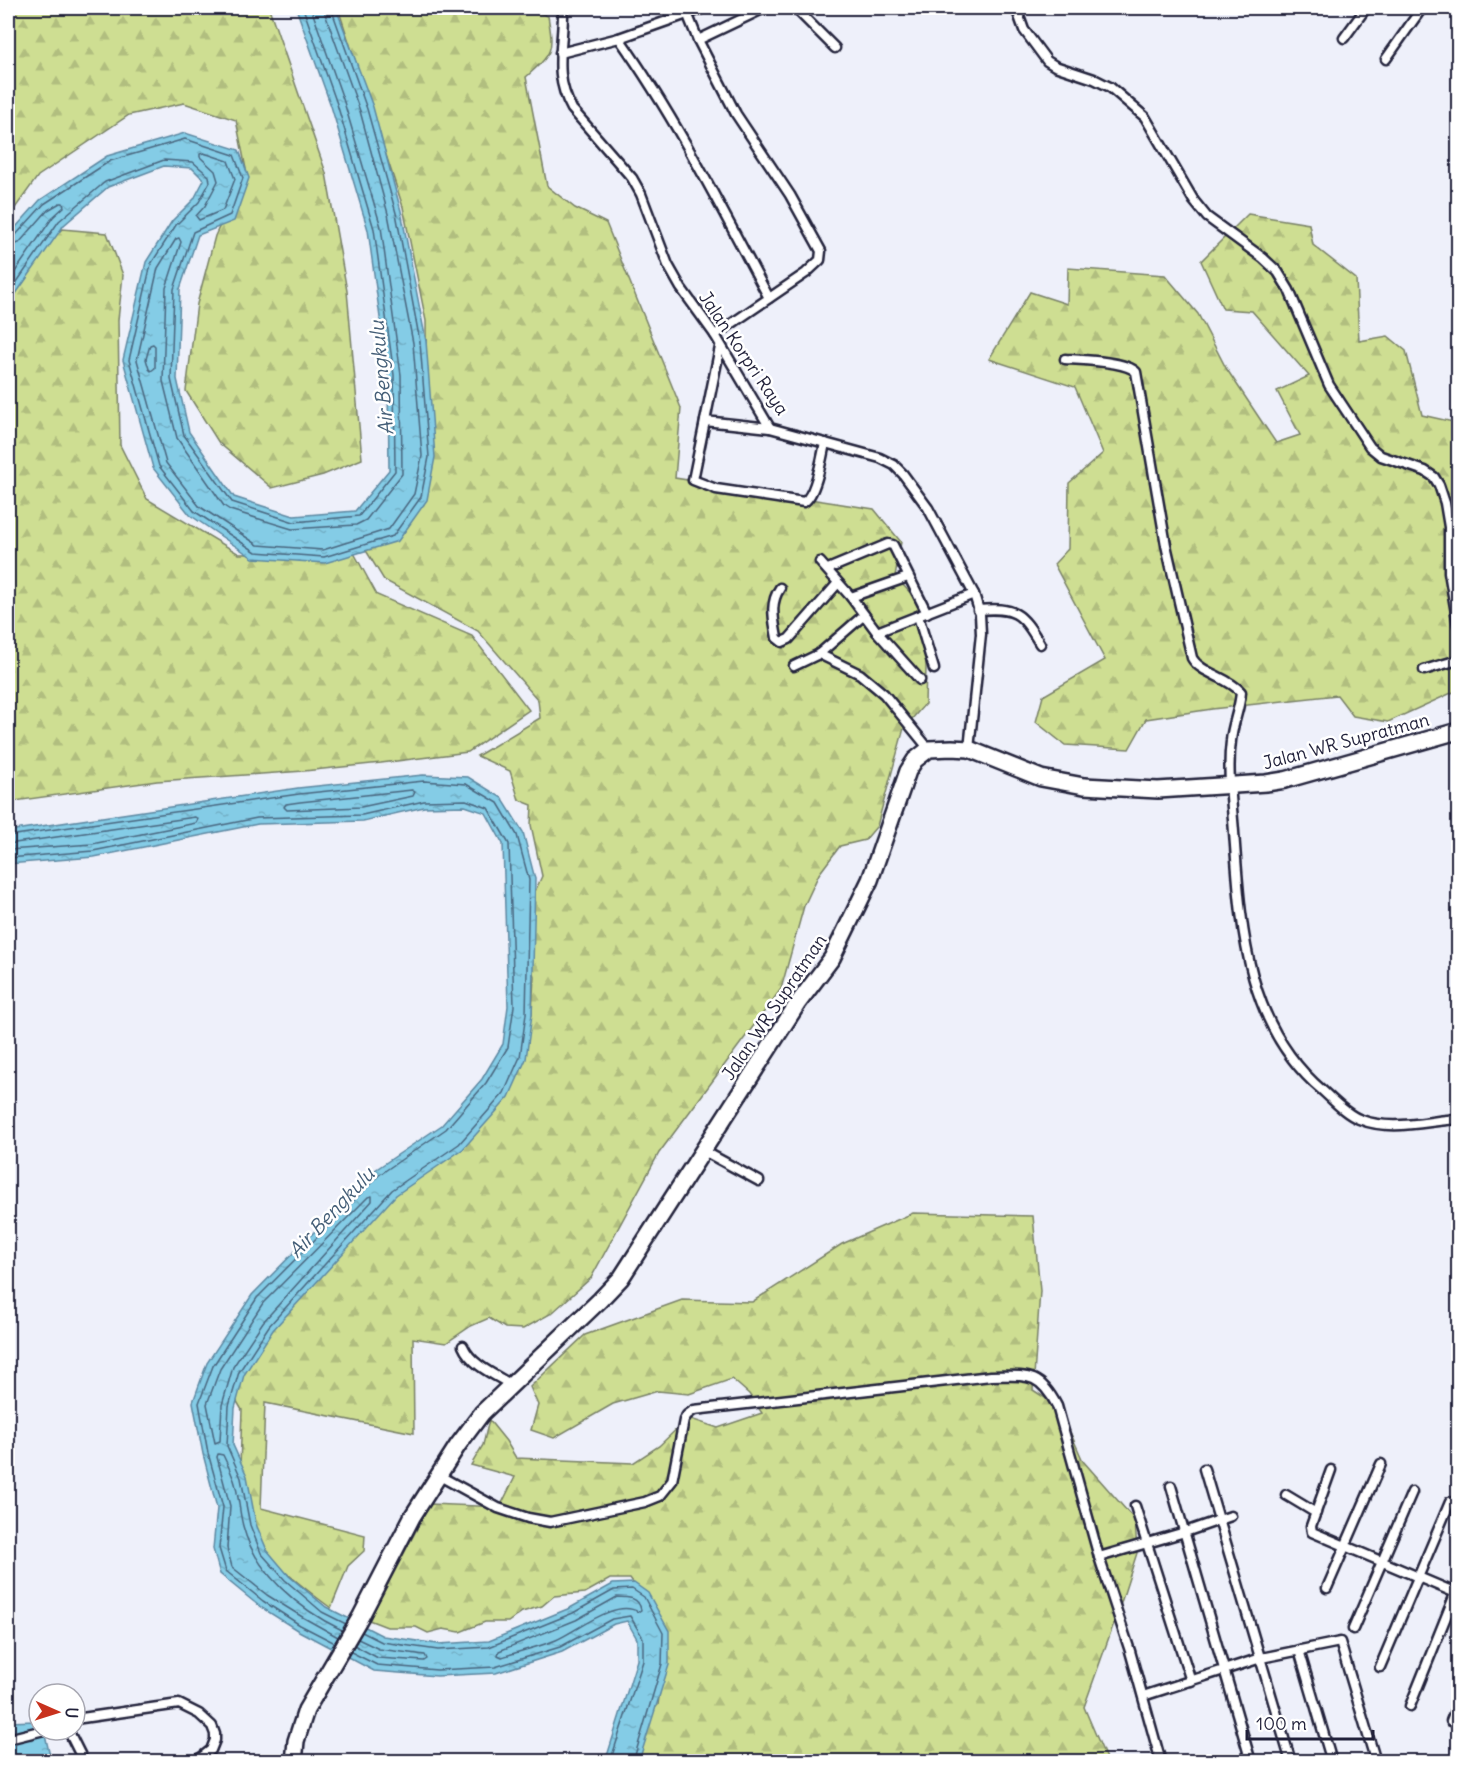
<svg xmlns="http://www.w3.org/2000/svg" width="1466" height="1769" viewBox="0 0 1466 1769" font-family="Delius,sans-serif">
<style>
.forest{fill:url(#forest-firs);stroke:#788066;stroke-width:1.5}
.water{fill:url(#water-ripples);stroke:#5d88a2;stroke-width:1.5}
.lines{fill:none;stroke-linecap:round;stroke-linejoin:round}
.shore{stroke:#49667f;stroke-width:1.5}
.minor-casing{stroke:#22223b;stroke-width:13}
.trunk-casing{stroke:#22223b;stroke-width:20}
.minor{stroke:#fff;stroke-width:8}
.trunk{stroke:#fff;stroke-width:15}
.labels{text-anchor:middle;dominant-baseline:central;stroke-width:5;stroke-linejoin:round;paint-order:stroke}
.street-label{font-size:18px;fill:#22223b;stroke:#fff}
.water-label{font-size:20px;font-style:italic;fill:#445e77;stroke:#fff}
</style>
<defs>
<pattern id="forest-firs" width="22" height="20" patternUnits="userSpaceOnUse" patternTransform="scale(1.5)"><rect width="22" height="20" fill="#cede92"/><path d="M5 1l3.5 6h-7zM16 11l3.5 6h-7z" fill="#b1be7f"/></pattern>
<pattern id="water-ripples" width="26" height="14" patternUnits="userSpaceOnUse" patternTransform="scale(1.5)"><rect width="26" height="14" fill="#84cce6"/><path d="M2 4q2-2 4 0t4 0M15 11q2-2 4 0t4 0" fill="none" stroke="#72afc6"/></pattern>
</defs>
<rect width="100%" height="100%" fill="#eef0fa"/>
<filter id="ink" filterUnits="userSpaceOnUse"><feTurbulence type="fractalNoise" baseFrequency=".0167" numOctaves="2"/><feDisplacementMap in="SourceGraphic" scale="12" xChannelSelector="R" yChannelSelector="G"/><feConvolveMatrix kernelMatrix="1 2 1 2 8 2 1 2 1" color-interpolation-filters="sRGB"/></filter>
<g filter="url(#ink)">
<g class="forest">
<path d="M8 8H269L326 173 347 291 362 459 323 475 272 488 219 443 186 391 197 304 215 236 246 169 236 120 184 103 129 115 38 176 8 218Z"/>
<path d="M338 8H526L548 16C554 51 553 53 526 77L547 186 575 208 606 223 681 408 675 478 874 509 901 542 895 576 922 606 926 667 925 704 904 728 877 826 865 840 840 846 819 874 804 906 781 989 659 1153 591 1278 552 1313 523 1329 505 1328 489 1318 471 1326 446 1343 413 1338 414 1433 265 1403 261 1508 365 1535 364 1551 348 1566 331 1608C305 1590 284 1569 258 1552L240 1467 242 1410 228 1386 248 1352 525 1041 532 1014 534 976 520 925 542 876 531 825 532 805 519 800 510 771 477 756 540 718 538 700 478 631 384 580 362 544 427 460 426 321 403 207Z"/>
<path d="M1248 214 1309 224 1313 245 1356 279 1359 341 1388 336 1406 351 1422 415 1458 423V690L1388 722 1353 716 1337 695 1212 709 1146 719 1129 749 1065 745 1036 722 1043 696 1105 660 1054 564 1068 549 1069 483 1103 453 1075 387 989 359 1030 292 1067 304 1068 268 1165 275 1198 314 1226 368 1276 443 1300 435 1277 391 1309 376 1252 311 1223 309 1201 261Z"/>
<path d="M62 229 107 233 123 275 118 320 120 445 147 499 239 554 354 553 377 595 472 636 529 710 468 752 381 763 304 771 157 781 8 802V298L33 257Z"/>
<path d="M913 1213 1033 1216 1040 1291 1033 1390 1059 1407 1083 1461 1135 1520 1137 1553 1118 1612 1084 1707 1107 1761H621L645 1718 658 1705 665 1653 645 1599 630 1579H610L585 1593 554 1596 542 1606 522 1612 508 1622H485L460 1632 443 1629 428 1633 416 1627H387L369 1620 430 1504 500 1507 515 1477 471 1465 483 1445 489 1420 506 1441 516 1458 633 1463 659 1446 688 1418 718 1428 762 1413 749 1394 732 1379 689 1394 658 1391 613 1404 554 1438 531 1430 538 1405 530 1387 585 1335 682 1300 752 1302 842 1244Z"/>
</g>
<g class="water">
<path d="M296 8H336L373 107 401 211 426 341 435 457 427 500 398 541 325 563 253 558 190 515 153 468 123 360 146 262 172 221 194 199 204 180 192 168 164 166 108 187 64 225 8 305V236L40 200 107 156 185 133 239 150 249 178 234 221 198 235 180 289 177 379 189 432 234 497 294 516 355 511 389 470 388 376 368 230 331 106Z"/>
<path d="M423 775 468 777 502 798 523 832 535 879 532 1014 526 1059 509 1097 463 1149 396 1195 273 1330 244 1375 235 1408 233 1445 247 1476 256 1524 267 1550 289 1576 326 1607 383 1636 438 1644 489 1641 570 1608 613 1584 634 1583 648 1593 669 1631V1665L639 1761H603L608 1753 637 1660V1639L627 1621 614 1624 562 1652 496 1673 437 1676 374 1671 297 1630 259 1606 220 1574 213 1549 217 1508 203 1454 193 1402 207 1363 252 1295 375 1170 442 1125 482 1079 503 1044 508 1006 503 844 486 813 465 806 424 807 363 821 258 824 94 857 8 864V831L298 788Z"/>
<path d="M34 1721 39 1725V1730H44L49 1752 57 1761H15L8 1748V1724L10 1722Z"/>
</g>
<g class="lines">
<g class="shore">
<path d="M311 8 344 102 381 227 401 375 402 474 366 520 356 525 292 529 230 510 224 506 177 438 163 381 166 288 181 242 179 238 176 239 158 268 137 360 166 463 199 506 258 545 323 550 389 529 414 494 422 456 413 343 388 214 360 111 323 8"/>
<path d="M204 153 228 161 235 179 223 210 199 220 196 216 205 206 218 181 215 171 200 157V154Z"/>
<path d="M8 239 14 237 44 204 110 161 185 139 234 155 243 178 230 215 193 232 174 289 171 379 184 435 232 502 294 522 359 516 395 471 394 375 374 229 337 104 303 8"/>
<path d="M8 247 19 243 48 210 60 203H63L64 207 53 217 8 282"/>
<path d="M8 295 59 221 105 182 164 160 193 162 209 176 210 182 199 202 176 225 151 264 129 360 159 466 194 511 256 552 324 557 393 536 421 497 429 457 420 342 396 213 367 109 331 8"/>
<path d="M153 344 155 346V368L151 371 149 369 146 359 150 345Z"/>
<path d="M412 790 415 792 413 796 361 807 287 810 284 807 286 804 300 802Z"/>
<path d="M8 836 299 794 424 781 466 784 498 803 517 835 529 880 526 1014 520 1057 504 1093 459 1144 392 1190 269 1326 239 1372 229 1406 227 1446 241 1478 250 1525 261 1553 285 1580 322 1612 346 1624"/>
<path d="M8 844 195 817 198 819 196 823 92 844 8 850"/>
<path d="M8 858 93 851 257 818 362 815 424 801 466 800 488 808 509 844 514 1006 508 1047 486 1083 446 1129 379 1175 257 1298 213 1366 199 1403 208 1453 223 1507 219 1548 226 1571 263 1601 300 1625 335 1643"/>
<path d="M372 1196V1201L263 1322 233 1367 222 1405 220 1441 215 1443 207 1404 220 1369 263 1303 368 1197Z"/>
<path d="M617 1597C628 1597 639 1597 641 1610L638 1612C616 1598 577 1631 556 1640 539 1647 520 1651 502 1657L498 1655 499 1651 576 1620Z"/>
<path d="M362 1632 382 1642 438 1650 489 1647 573 1613 614 1590 632 1589 644 1597 663 1633 662 1664 633 1762"/>
<path d="M338 1637 304 1618 267 1595 232 1567 227 1548 230 1506 217 1457 218 1454 223 1455C227 1463 231 1472 234 1480 239 1495 239 1511 243 1526 255 1573 300 1610 342 1630"/>
<path d="M354 1645 378 1658 424 1661 427 1659 425 1655 379 1649 358 1639"/>
<path d="M351 1652 377 1665 437 1670 495 1667 560 1647 612 1619 630 1616 643 1638V1661L610 1762"/>
</g>
<g class="minor-casing">
<g id="minor">
<path d="M563 8C564 45 552 74 572 109L632 178 641 194 668 265 681 288 715 335 770 428 880 458 894 465 903 474 928 508 974 594 980 614 981 634 969 749"/>
<path d="M685 8 698 40 736 114 790 195 821 251 820 260 806 273 715 335"/>
<path d="M795 8 835 48"/>
<path d="M1016 8 1024 30 1047 61 1055 66 1094 79 1110 87 1145 117 1194 201 1207 217 1263 258 1278 272 1289 290 1329 385 1370 447 1381 456 1425 471 1434 477 1439 485 1445 503 1449 527V572L1458 625"/>
<path d="M619 38 704 8"/>
<path d="M1344 38 1366 8"/>
<path d="M698 40 765 8"/>
<path d="M560 53 619 38C677 120 722 210 769 298"/>
<path d="M1386 59 1422 8"/>
<path d="M720 347 705 421 770 428"/>
<path d="M1065 359C1081 360 1126 361 1136 372L1166 545 1192 658C1200 673 1228 677 1241 692 1240 709 1232 725 1231 741 1227 771 1232 803 1234 832 1241 927 1245 1025 1323 1091 1334 1101 1346 1114 1359 1119 1391 1132 1426 1121 1458 1119"/>
<path d="M705 421 693 480 716 489 804 502C816 495 822 457 825 443"/>
<path d="M820 562 851 597 877 632 920 680"/>
<path d="M828 569 888 544 893 545 927 613"/>
<path d="M780 588C769 604 774 620 777 638L782 642 789 639 838 583"/>
<path d="M851 597 908 577"/>
<path d="M978 610C1015 607 1021 612 1040 644"/>
<path d="M918 616 934 669"/>
<path d="M877 632 974 594"/>
<path d="M819 654 860 674 884 694 929 749"/>
<path d="M794 666 819 654 864 615"/>
<path d="M1424 670 1458 660"/>
<path d="M702 1150 759 1181"/>
<path d="M463 1346C471 1365 495 1375 512 1385"/>
<path d="M1204 1469 1291 1762"/>
<path d="M1331 1470 1311 1526 1312 1532 1456 1593"/>
<path d="M438 1475 498 1508 528 1518 550 1522 645 1502 660 1496 672 1481 684 1420 687 1415 694 1410 991 1376C1026 1376 1039 1371 1057 1406L1099 1557 1130 1651 1161 1762"/>
<path d="M1171 1486 1251 1762"/>
<path d="M1286 1495 1316 1513"/>
<path d="M1135 1506 1191 1681"/>
<path d="M1099 1557 1185 1532 1231 1516"/>
<path d="M1327 1588 1381 1464"/>
<path d="M1449 1610 1458 1614"/>
<path d="M1353 1629 1412 1492"/>
<path d="M1299 1650 1332 1762"/>
<path d="M1380 1667 1450 1502"/>
<path d="M1143 1696 1261 1658 1340 1642 1376 1762"/>
<path d="M1410 1706 1458 1587"/>
<path d="M75 1719 179 1704 199 1714 212 1726 215 1734V1740L211 1750 202 1757 193 1762"/>
<path d="M1451 1721 1458 1703"/>
<path d="M68 1730 84 1762"/>
<path d="M8 1739 44 1730"/>
</g>
</g>
<g class="trunk-casing">
<path id="trunk" d="M294 1762 296 1741 306 1710 361 1616 412 1517 458 1445 482 1413 600 1300 621 1278 798 1003 832 958 870 880 908 771 915 760 929 749 952 748 969 749 1041 778 1084 786 1158 790 1266 783 1285 780 1458 731"/>
</g>
<use href="#minor" class="minor"/>
<use href="#trunk" class="trunk"/>
</g>
</g>
<g class="labels">
<g class="street-label">
<text transform="translate(744 353) rotate(56)">Jalan Korpri Raya</text>
<text transform="translate(1346 741) rotate(-15)">Jalan WR Supratman</text>
<text transform="translate(774 1007) rotate(-56)">Jalan WR Supratman</text>
</g>
<g class="water-label">
<text transform="translate(381 378) rotate(-95)">Air Bengkulu</text>
<text transform="translate(331 1212) rotate(-47)">Air Bengkulu</text>
</g>
</g>
<rect width="1466" height="1769" fill="none" stroke="#fff" stroke-width="30"/>
<rect x="15" y="15" width="1436" height="1739" fill="none" stroke="#22223b" stroke-width="2" filter="url(#ink)"/>
<g transform="translate(57 1712) rotate(93)"><circle r="28" fill="#ffffff" stroke="#a7a7b1" stroke-width="1.5"/>
<path d="M0-4.5L10 22L0 15L-10 22Z" fill="#c8321e"/>
<text y="-9" font-size="16" font-weight="bold" text-anchor="middle" fill="#22223b">U</text>
</g>
<path d="M1247 1730v9h126v-9" fill="none" stroke="#22223b" stroke-width="3"/>
<text x="1256" y="1730" font-size="18" fill="#22223b" stroke="#ffffff" stroke-width="4.5" paint-order="stroke">100 m</text>
</svg>
